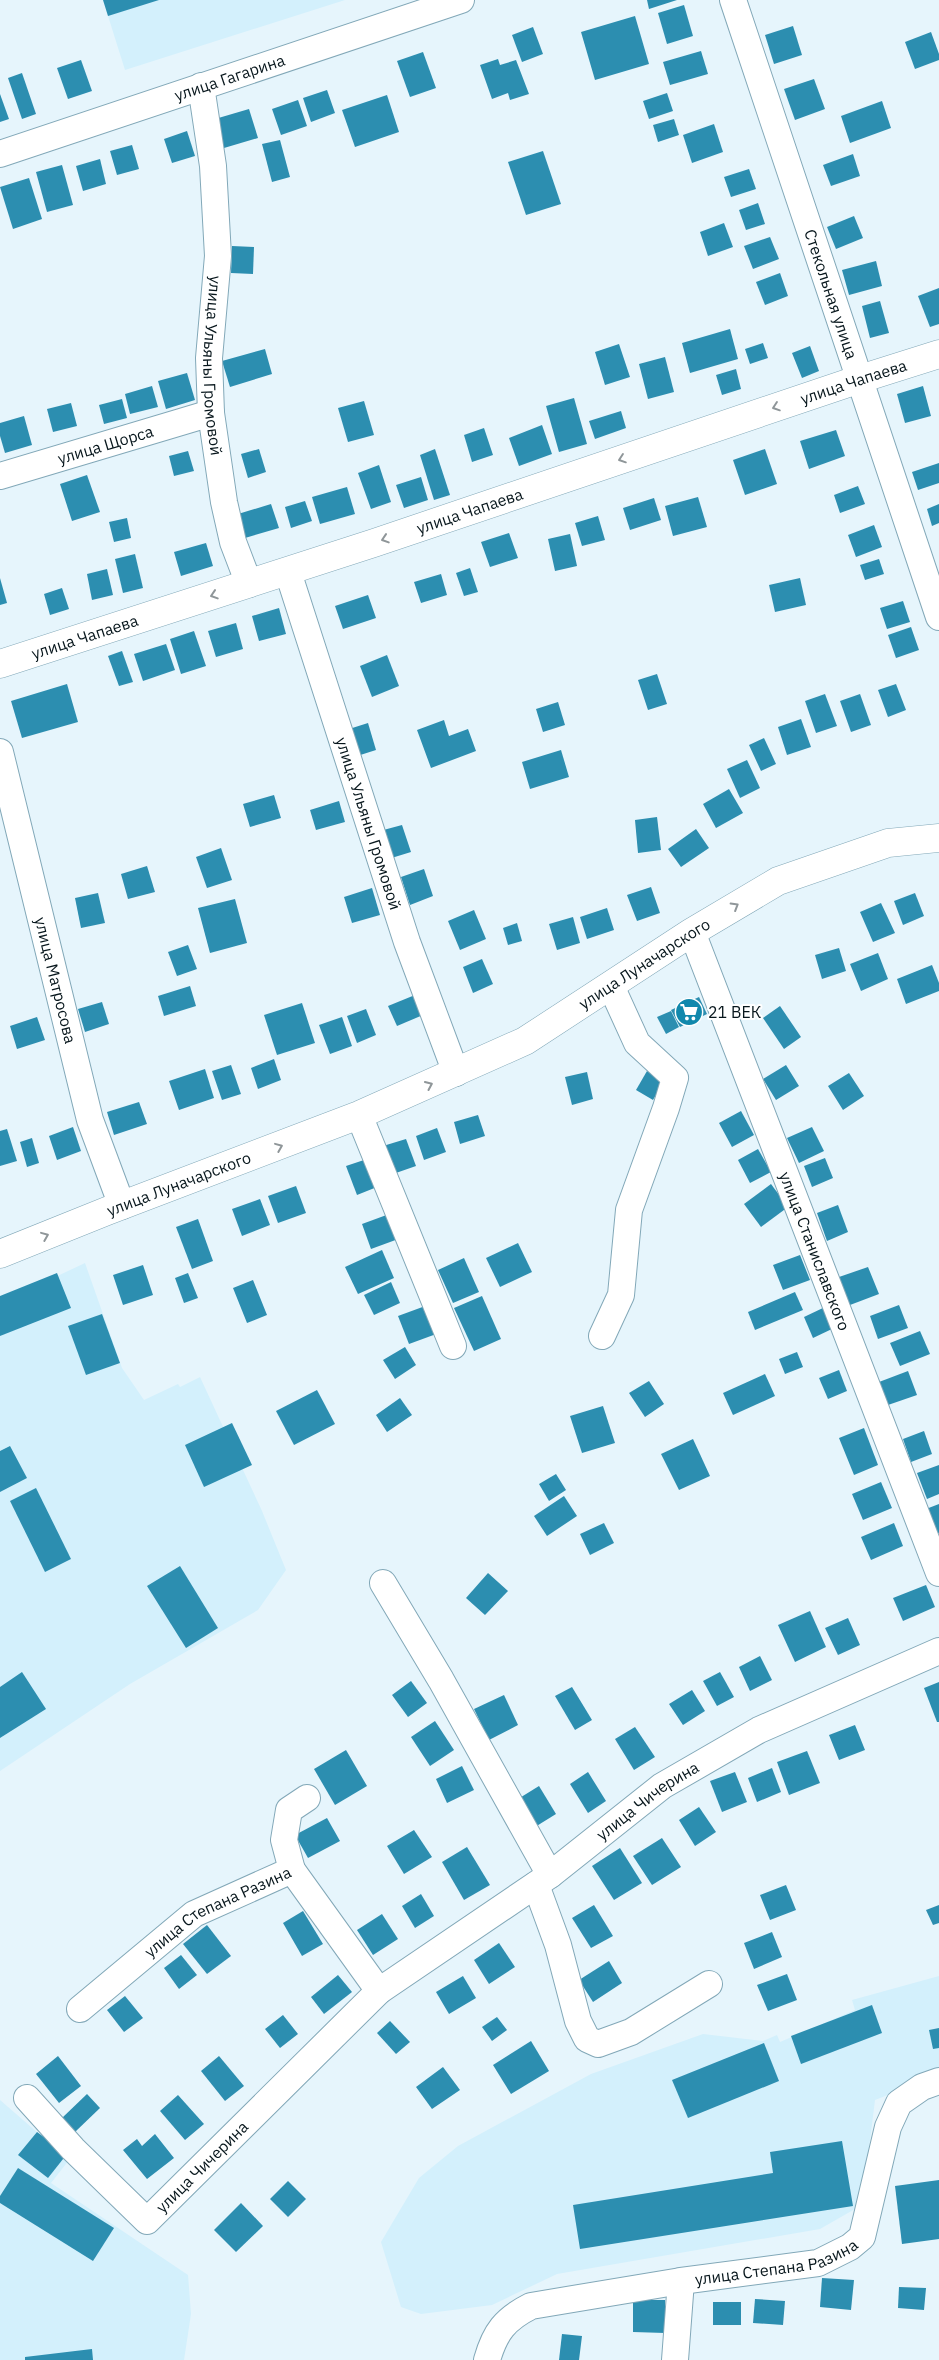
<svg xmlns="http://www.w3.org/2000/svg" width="939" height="2360" viewBox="0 0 939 2360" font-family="'IBM Plex Sans',sans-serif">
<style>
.built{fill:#d3f0fc}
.building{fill:#2c8eb0}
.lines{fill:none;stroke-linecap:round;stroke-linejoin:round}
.minor-casing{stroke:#82a8b8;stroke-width:28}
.major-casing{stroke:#82a8b8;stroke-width:29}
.minor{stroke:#fff;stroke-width:26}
.major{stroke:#fff;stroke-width:28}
.oneway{stroke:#8f9699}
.labels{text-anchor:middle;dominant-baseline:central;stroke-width:4;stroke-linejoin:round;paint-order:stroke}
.street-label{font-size:16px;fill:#07161c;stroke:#fff}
.poi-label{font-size:16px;fill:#07161c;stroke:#fff;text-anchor:start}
</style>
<rect width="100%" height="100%" fill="#e6f5fc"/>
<g class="built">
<path d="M103 0H345L125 70Z"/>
<path d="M85 1263 122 1368 144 1400 178 1384 180 1387 200 1377 262 1511 286 1570 258 1610 130 1684 0 1771V1303Z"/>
<path d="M939 1976V2075L875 2100 862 2205 820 2229 557 2274 492 2305 421 2314 401 2307 381 2242 419 2178 458 2146 591 2074 703 2034 763 2041 777 2035 780 2042 855 2010 852 2000Z"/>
<path d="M0 2100 69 2160 51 2183 188 2275 191 2314 184 2360H0Z"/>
</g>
<g class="building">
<path d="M103 0H159L108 16Z"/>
<path d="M647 0H677L649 9Z"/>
<path d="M684 5 693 36 667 44 658 13Z"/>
<path d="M635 16 649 64 595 80 581 32Z"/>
<path d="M793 26 802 55 774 64 765 35Z"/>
<path d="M533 27 543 54 522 62 512 35Z"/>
<path d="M931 32 939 54V60L915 69 905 42Z"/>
<path d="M701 51 708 74 670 85 663 62Z"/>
<path d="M423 52 436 88 410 97 397 61Z"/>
<path d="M498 59 500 65 516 60 529 94 510 100 508 93 492 99 480 65Z"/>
<path d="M81 60 92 91 68 99 57 68Z"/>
<path d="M22 73 36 114 22 119 8 78Z"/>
<path d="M814 79 825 109 795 120 784 89Z"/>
<path d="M327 90 335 113 311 122 303 98Z"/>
<path d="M667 93 673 111 649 119 643 101Z"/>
<path d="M0 94 9 119 0 122Z"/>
<path d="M387 95 399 132 355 147 342 110Z"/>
<path d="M298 100 307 126 281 135 272 109Z"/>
<path d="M882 101 891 128 850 143 841 116Z"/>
<path d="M249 109 258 138 224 148 215 119Z"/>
<path d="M674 119 679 135 658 142 653 125Z"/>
<path d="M714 124 723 152 692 163 683 135Z"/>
<path d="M187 131 195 156 172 163 164 139Z"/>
<path d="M280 140 290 177 272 182 262 144Z"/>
<path d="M132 145 139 169 117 175 110 151Z"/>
<path d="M543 151 561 204 526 215 508 162Z"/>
<path d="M853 154 860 176 831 186 823 165Z"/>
<path d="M100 159 106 184 83 191 76 166Z"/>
<path d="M62 165 73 205 47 212 36 172Z"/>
<path d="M749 169 756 189 731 197 724 177Z"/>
<path d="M29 178 42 219 13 229 0 187Z"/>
<path d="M758 203 765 224 746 230 739 210Z"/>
<path d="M854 216 863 238 836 249 827 227Z"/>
<path d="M724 223 733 247 708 256 700 232Z"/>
<path d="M770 237 779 259 753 269 744 246Z"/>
<path d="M232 246 254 247 253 274 231 273Z"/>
<path d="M876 261 882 286 849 295 842 270Z"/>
<path d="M780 273 788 296 765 305 756 282Z"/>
<path d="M939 288V324L930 327 918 296Z"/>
<path d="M880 301 889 333 870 338 862 306Z"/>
<path d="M730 329 738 359 690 373 682 343Z"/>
<path d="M763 343 768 358 750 364 745 349Z"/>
<path d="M619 344 630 377 605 385 595 352Z"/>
<path d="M810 346 819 371 802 378 792 353Z"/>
<path d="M265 349 272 374 230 387 222 361Z"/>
<path d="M665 357 674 392 648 399 639 364Z"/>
<path d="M736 369 741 389 722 395 716 375Z"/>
<path d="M187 373 195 400 166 409 158 381Z"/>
<path d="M152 386 158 407 130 414 125 394Z"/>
<path d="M923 386 931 416 905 423 897 394Z"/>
<path d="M574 398 587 444 559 452 546 406Z"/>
<path d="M122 399 127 418 104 424 99 405Z"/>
<path d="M364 401 374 435 348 442 338 408Z"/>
<path d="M71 403 77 426 53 432 47 409Z"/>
<path d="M621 411 626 428 595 439 589 421Z"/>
<path d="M24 416 32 445 5 453 0 436V423Z"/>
<path d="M542 425 552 454 519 466 509 438Z"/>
<path d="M484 428 493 455 472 462 464 435Z"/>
<path d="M836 430 845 456 809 469 800 441Z"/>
<path d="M259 449 266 472 248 478 241 454Z"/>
<path d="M435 449 450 495 434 500 420 455Z"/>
<path d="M765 449 777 484 745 495 733 460Z"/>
<path d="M188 451 194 471 174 476 169 456Z"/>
<path d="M939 463V483L918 490 912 472Z"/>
<path d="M379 465 391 502 371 509 358 473Z"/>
<path d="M87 475 100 512 72 521 60 484Z"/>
<path d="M421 477 428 500 404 508 396 485Z"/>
<path d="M858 486 865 504 840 513 834 495Z"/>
<path d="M347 487 355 514 320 524 312 497Z"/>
<path d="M698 497 707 527 673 536 665 506Z"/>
<path d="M654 498 661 520 630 530 623 508Z"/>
<path d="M305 501 312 521 291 528 285 507Z"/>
<path d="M271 504 279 528 245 538 238 514Z"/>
<path d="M939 504V523L932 526 927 509Z"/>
<path d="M598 516 605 540 582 546 575 523Z"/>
<path d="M127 518 131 538 114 542 109 522Z"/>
<path d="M874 525 882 547 856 557 848 535Z"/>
<path d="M509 533 518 558 490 567 481 542Z"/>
<path d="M570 534 577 566 555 571 548 539Z"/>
<path d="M206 543 213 566 181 576 174 552Z"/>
<path d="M135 554 143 588 123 593 115 559Z"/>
<path d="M879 559 884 574 865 580 860 565Z"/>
<path d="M470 568 478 592 464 596 456 573Z"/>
<path d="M107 569 113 595 92 600 87 574Z"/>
<path d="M441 574 447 595 421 603 414 582Z"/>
<path d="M0 578 7 603 0 605Z"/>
<path d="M800 578 806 605 775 612 769 585Z"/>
<path d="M62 588 69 609 50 615 44 594Z"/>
<path d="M368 595 376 618 343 629 335 606Z"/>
<path d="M903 601 910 622 887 629 880 608Z"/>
<path d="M279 608 286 634 259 641 252 616Z"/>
<path d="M236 623 243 649 216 657 208 631Z"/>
<path d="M911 627 919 650 896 658 888 635Z"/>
<path d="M194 631 206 666 181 674 170 639Z"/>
<path d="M166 644 175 670 143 681 134 654Z"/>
<path d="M122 651 133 682 119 686 108 656Z"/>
<path d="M387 655 399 686 372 697 360 666Z"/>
<path d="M657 674 667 704 648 710 638 680Z"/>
<path d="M67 684 78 722 22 738 11 701Z"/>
<path d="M896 684 906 710 888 717 878 690Z"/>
<path d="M825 694 837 726 816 733 805 701Z"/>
<path d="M860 694 871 725 851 732 840 701Z"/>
<path d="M558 702 565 725 543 732 536 709Z"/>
<path d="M801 719 811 747 787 755 778 727Z"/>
<path d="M444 720 449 736 468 729 476 751 431 768 417 730Z"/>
<path d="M368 723 376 750 354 757 346 730Z"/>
<path d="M764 738 776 764 761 771 749 745Z"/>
<path d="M561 750 569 777 530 789 522 762Z"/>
<path d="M747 760 760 788 740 798 727 769Z"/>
<path d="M729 789 743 813 716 828 703 804Z"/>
<path d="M274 795 281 818 250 827 243 804Z"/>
<path d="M339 801 345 822 316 830 310 810Z"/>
<path d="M657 817 661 850 638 853 635 820Z"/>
<path d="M402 825 411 852 385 860 376 832Z"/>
<path d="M696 829 709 848 681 867 668 849Z"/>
<path d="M221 848 232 880 207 888 196 857Z"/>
<path d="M147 866 155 892 128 899 121 874Z"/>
<path d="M424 869 433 896 410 905 401 877Z"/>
<path d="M651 887 660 913 637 921 627 895Z"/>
<path d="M372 888 380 915 352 923 344 897Z"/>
<path d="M98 893 105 923 81 928 75 898Z"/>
<path d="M915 893 924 916 903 925 894 901Z"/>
<path d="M235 899 247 943 210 953 198 908Z"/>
<path d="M881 903 895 933 873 942 860 912Z"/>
<path d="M607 908 614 930 587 939 580 917Z"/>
<path d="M474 910 486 939 460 950 448 921Z"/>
<path d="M573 917 580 943 557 950 549 924Z"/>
<path d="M517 923 522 941 508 945 503 928Z"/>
<path d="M188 945 197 969 177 976 168 952Z"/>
<path d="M839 948 846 971 822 979 815 955Z"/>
<path d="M878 953 888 979 861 991 850 964Z"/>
<path d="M482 959 493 984 473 993 463 967Z"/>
<path d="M932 965 939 983V991L906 1004 897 979Z"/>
<path d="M190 986 196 1006 164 1016 158 996Z"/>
<path d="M415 995 423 1015 397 1026 388 1006Z"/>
<path d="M699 997 707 1014 680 1027 671 1010Z"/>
<path d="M102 1002 109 1024 85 1032 78 1009Z"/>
<path d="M302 1003 315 1043 277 1055 264 1015Z"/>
<path d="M780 1006 801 1037 784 1049 763 1018Z"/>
<path d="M366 1009 376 1035 357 1043 347 1016Z"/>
<path d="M671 1011 679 1027 666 1034 657 1017Z"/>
<path d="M37 1017 45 1040 17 1049 10 1026Z"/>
<path d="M342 1017 352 1046 330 1054 319 1025Z"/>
<path d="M274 1059 281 1080 258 1089 251 1068Z"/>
<path d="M231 1065 241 1094 222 1100 212 1071Z"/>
<path d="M786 1065 799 1086 776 1100 763 1079Z"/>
<path d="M205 1069 214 1098 179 1110 169 1081Z"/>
<path d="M647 1071 664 1081 653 1100 636 1090Z"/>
<path d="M587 1072 593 1099 572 1105 565 1077Z"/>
<path d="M849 1073 864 1096 843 1110 828 1086Z"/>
<path d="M139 1102 147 1124 114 1135 107 1112Z"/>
<path d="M741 1111 754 1135 732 1147 719 1123Z"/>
<path d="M478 1115 485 1136 460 1144 454 1122Z"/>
<path d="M73 1127 81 1151 57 1160 49 1136Z"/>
<path d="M812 1127 824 1151 799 1163 787 1138Z"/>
<path d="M437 1128 446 1152 424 1160 416 1136Z"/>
<path d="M7 1129 17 1161 0 1166V1131Z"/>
<path d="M32 1138 39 1163 27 1167 20 1142Z"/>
<path d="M406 1139 416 1166 393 1174 383 1146Z"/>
<path d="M758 1149 771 1172 750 1183 738 1160Z"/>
<path d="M825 1158 833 1178 812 1187 804 1166Z"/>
<path d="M367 1159 377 1187 357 1195 346 1166Z"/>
<path d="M771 1184 788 1207 761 1227 744 1204Z"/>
<path d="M296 1186 306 1213 278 1223 268 1196Z"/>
<path d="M260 1199 270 1225 242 1236 232 1209Z"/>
<path d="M838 1205 848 1232 827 1241 817 1213Z"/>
<path d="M392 1213 401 1238 371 1249 362 1224Z"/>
<path d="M198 1219 213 1261 192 1269 176 1227Z"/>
<path d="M518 1243 532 1272 500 1287 486 1258Z"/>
<path d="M382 1250 394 1278 358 1294 345 1267Z"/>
<path d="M800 1255 810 1280 783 1290 773 1265Z"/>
<path d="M464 1258 479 1292 453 1303 438 1270Z"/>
<path d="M143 1265 153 1295 123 1305 113 1275Z"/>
<path d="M868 1267 879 1294 850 1305 839 1277Z"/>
<path d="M57 1273 71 1308 0 1336V1296Z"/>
<path d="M188 1273 198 1298 184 1303 175 1278Z"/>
<path d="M253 1280 267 1315 247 1323 233 1288Z"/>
<path d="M391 1282 400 1303 374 1315 364 1295Z"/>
<path d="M795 1292 803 1310 755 1330 748 1312Z"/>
<path d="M482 1296 501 1339 474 1351 454 1308Z"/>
<path d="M428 1305 439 1333 409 1344 398 1316Z"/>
<path d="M899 1305 908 1328 878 1339 870 1316Z"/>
<path d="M825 1307 834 1328 813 1338 804 1317Z"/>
<path d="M102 1314 120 1363 86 1375 68 1326Z"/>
<path d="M920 1331 930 1354 900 1366 890 1343Z"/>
<path d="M405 1347 416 1365 395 1379 383 1360Z"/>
<path d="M797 1352 803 1367 785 1374 779 1359Z"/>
<path d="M839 1370 847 1391 828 1399 819 1378Z"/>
<path d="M908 1371 917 1395 888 1405 879 1382Z"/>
<path d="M765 1374 775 1396 733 1415 723 1393Z"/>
<path d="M649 1381 664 1404 645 1417 629 1393Z"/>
<path d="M317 1390 335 1424 294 1445 276 1411Z"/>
<path d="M400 1398 412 1415 387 1432 376 1415Z"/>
<path d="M603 1406 615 1443 582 1453 570 1416Z"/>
<path d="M232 1423 252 1465 204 1487 185 1445Z"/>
<path d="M864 1428 878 1465 854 1475 839 1438Z"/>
<path d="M924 1431 932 1454 911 1462 903 1439Z"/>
<path d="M693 1439 710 1476 679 1490 661 1454Z"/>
<path d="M10 1446 27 1478 0 1492V1451Z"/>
<path d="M939 1465V1494L927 1499 917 1473Z"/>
<path d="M556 1474 566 1490 549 1501 539 1484Z"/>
<path d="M881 1482 892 1508 863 1520 852 1494Z"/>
<path d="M36 1488 71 1559 45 1572 10 1501Z"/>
<path d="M564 1496 577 1516 547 1536 534 1516Z"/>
<path d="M939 1504V1533L937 1534 926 1509Z"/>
<path d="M604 1523 614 1543 590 1555 580 1534Z"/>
<path d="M894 1523 903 1546 871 1560 861 1537Z"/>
<path d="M180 1566 218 1628 186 1648 147 1586Z"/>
<path d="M488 1573 508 1591 485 1615 466 1598Z"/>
<path d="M926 1585 935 1607 903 1621 893 1598Z"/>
<path d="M810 1611 826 1647 795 1662 778 1625Z"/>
<path d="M848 1618 860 1645 838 1655 825 1628Z"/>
<path d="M760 1656 772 1680 750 1691 739 1667Z"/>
<path d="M22 1672 46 1709 0 1738V1687Z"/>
<path d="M720 1672 734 1697 717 1706 703 1681Z"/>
<path d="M411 1681 427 1703 408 1717 392 1695Z"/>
<path d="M939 1682V1722H937L924 1688Z"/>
<path d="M572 1687 592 1720 575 1730 555 1696Z"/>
<path d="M692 1690 705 1711 683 1725 669 1704Z"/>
<path d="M504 1695 518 1725 489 1740 474 1709Z"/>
<path d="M435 1721 454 1750 430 1766 411 1737Z"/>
<path d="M855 1725 865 1750 839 1760 829 1735Z"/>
<path d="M635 1727 655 1757 634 1770 615 1739Z"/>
<path d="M346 1750 367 1786 335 1805 314 1769Z"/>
<path d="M807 1751 820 1783 789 1795 777 1762Z"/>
<path d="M462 1766 474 1790 447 1803 436 1779Z"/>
<path d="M772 1768 781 1792 757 1802 748 1778Z"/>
<path d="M588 1772 606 1801 588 1813 570 1784Z"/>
<path d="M735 1772 747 1802 722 1812 710 1781Z"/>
<path d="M539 1786 556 1814 535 1827 518 1799Z"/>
<path d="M699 1807 716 1832 695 1846 679 1820Z"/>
<path d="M327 1818 340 1841 308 1858 295 1835Z"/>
<path d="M414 1830 432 1857 404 1874 387 1846Z"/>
<path d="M662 1838 681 1867 652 1885 633 1856Z"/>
<path d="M467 1847 490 1885 464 1900 442 1862Z"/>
<path d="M620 1848 642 1883 614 1900 592 1866Z"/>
<path d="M786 1885 796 1910 770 1920 760 1895Z"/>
<path d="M421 1894 434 1916 415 1928 402 1906Z"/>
<path d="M594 1905 613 1936 591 1948 572 1918Z"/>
<path d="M939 1905V1923L933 1925 926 1910Z"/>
<path d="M303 1911 323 1944 302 1956 283 1923Z"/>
<path d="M382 1914 398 1939 373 1955 357 1930Z"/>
<path d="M207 1925 231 1956 207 1974 183 1944Z"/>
<path d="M772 1932 782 1957 754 1969 744 1943Z"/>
<path d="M499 1943 515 1967 489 1984 474 1960Z"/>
<path d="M181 1955 197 1975 179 1989 164 1968Z"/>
<path d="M609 1961 622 1983 593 2002 579 1980Z"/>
<path d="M787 1974 797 2000 768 2011 757 1985Z"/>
<path d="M338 1975 352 1992 324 2014 311 1997Z"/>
<path d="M463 1976 476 1998 449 2014 436 1992Z"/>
<path d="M125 1996 143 2018 124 2032 107 2010Z"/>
<path d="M872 2005 882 2033 801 2064 791 2036Z"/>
<path d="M283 2015 298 2034 280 2048 265 2029Z"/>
<path d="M497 2017 507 2030 492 2041 482 2027Z"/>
<path d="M390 2021 410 2042 396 2054 377 2033Z"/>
<path d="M939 2028V2048L933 2049 929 2030Z"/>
<path d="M531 2041 549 2071 511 2094 493 2065Z"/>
<path d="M764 2043 779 2081 688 2118 672 2080Z"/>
<path d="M58 2056 81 2086 59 2103 36 2074Z"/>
<path d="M219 2056 244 2086 225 2101 201 2071Z"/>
<path d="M443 2067 460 2090 432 2109 416 2087Z"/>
<path d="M87 2094 100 2108 75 2132 62 2118Z"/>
<path d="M178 2095 204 2124 185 2140 160 2111Z"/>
<path d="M37 2132 67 2154 48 2178 18 2155Z"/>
<path d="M155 2134 174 2158 147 2179 123 2150 137 2139 142 2146Z"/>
<path d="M842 2141 853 2206 580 2249 573 2205 773 2173 770 2152Z"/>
<path d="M18 2168 114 2228 93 2261 0 2203V2196Z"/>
<path d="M939 2180V2239L902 2244 895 2186Z"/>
<path d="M288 2181 306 2199 288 2217 270 2199Z"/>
<path d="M241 2203 263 2226 236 2252 214 2230Z"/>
<path d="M822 2278 854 2280 851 2310 820 2307Z"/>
<path d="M899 2287 926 2288 924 2310 898 2308Z"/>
<path d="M755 2299 785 2301 783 2325 753 2323Z"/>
<path d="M633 2300H665V2333L633 2332Z"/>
<rect x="713" y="2302" width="28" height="23"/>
<path d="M562 2334 582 2336 579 2360H559Z"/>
<path d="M92 2349 93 2360H25V2357Z"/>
</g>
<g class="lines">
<g class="minor-casing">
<g id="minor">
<path id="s1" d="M733 0 939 617"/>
<path id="s2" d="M201 86 213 166 218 256 209 358 211 413 224 502 233 542 249 584"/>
<path id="s3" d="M0 154 461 0"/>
<path id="s4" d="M0 476 211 413"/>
<path id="s5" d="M288 572 407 942 456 1073"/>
<path id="s6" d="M0 752 90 1120 122 1206"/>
<path id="s7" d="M692 932 939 1573"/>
<path d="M359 1115 453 1346"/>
<path d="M602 1336 621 1295 629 1210 666 1108 675 1078 637 1043 611 986"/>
<path d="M383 1583 441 1680 550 1875"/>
<path d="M292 1870 379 1991"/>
<path d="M536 1885 558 1945 578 2021 587 2039 598 2044 631 2032 709 1984"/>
<path id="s8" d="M80 2009 194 1914 292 1870 284 1840 289 1810 307 1798"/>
<path id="s9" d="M27 2098 73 2149 147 2221 379 1991 550 1875 662 1786 759 1730 939 1651"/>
<path id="s10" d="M487 2360C495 2332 505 2319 531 2306L681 2281 818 2263 850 2247 862 2237 888 2127 899 2103 922 2087 939 2081"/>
<path d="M675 2360 681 2281"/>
</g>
</g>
<g class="major-casing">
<g id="major">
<path id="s11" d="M0 664 374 543 860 379 939 354"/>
<path id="s12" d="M0 1254 107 1211 359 1115 525 1041 692 932 778 881 888 843 939 838"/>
</g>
</g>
<use href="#minor" class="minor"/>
<use href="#major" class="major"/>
</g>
<defs><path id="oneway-chevron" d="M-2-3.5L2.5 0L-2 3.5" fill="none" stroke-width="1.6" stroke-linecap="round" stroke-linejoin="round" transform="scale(1.25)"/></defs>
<g class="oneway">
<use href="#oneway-chevron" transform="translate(776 407) rotate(161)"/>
<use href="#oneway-chevron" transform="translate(622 459) rotate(161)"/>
<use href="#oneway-chevron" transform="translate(385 539) rotate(162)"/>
<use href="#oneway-chevron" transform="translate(214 595) rotate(162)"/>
<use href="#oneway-chevron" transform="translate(735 906) rotate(-31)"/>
<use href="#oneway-chevron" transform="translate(429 1085) rotate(-24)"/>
<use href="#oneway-chevron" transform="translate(279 1147) rotate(-22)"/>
<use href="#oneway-chevron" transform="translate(45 1236) rotate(-22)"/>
</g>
<defs>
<g id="supermarket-disc" transform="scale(1.4375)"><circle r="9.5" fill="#1188ac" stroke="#fff"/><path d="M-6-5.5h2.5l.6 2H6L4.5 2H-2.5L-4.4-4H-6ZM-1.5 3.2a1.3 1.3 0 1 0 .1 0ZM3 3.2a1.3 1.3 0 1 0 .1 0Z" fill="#fff"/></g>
</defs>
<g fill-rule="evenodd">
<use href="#supermarket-disc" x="689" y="1012"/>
</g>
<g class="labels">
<g class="street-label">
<text stroke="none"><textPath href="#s3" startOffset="242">улица Гагарина</textPath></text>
<text stroke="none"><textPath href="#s1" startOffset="310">Стекольная улица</textPath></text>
<text stroke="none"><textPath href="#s2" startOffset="281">улица Ульяны Громовой</textPath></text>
<text stroke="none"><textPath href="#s11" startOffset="899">улица Чапаева</textPath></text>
<text stroke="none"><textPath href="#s4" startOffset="110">улица Щорса</textPath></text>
<text stroke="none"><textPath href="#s11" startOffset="494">улица Чапаева</textPath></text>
<text stroke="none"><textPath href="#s11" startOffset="89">улица Чапаева</textPath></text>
<text stroke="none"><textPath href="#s5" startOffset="264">улица Ульяны Громовой</textPath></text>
<text stroke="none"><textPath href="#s12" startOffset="709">улица Луначарского</textPath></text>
<text stroke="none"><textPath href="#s6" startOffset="235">улица Матросова</textPath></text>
<text stroke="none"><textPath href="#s12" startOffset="192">улица Луначарского</textPath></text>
<text stroke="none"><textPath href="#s7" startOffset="342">улица Станиславского</textPath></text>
<text stroke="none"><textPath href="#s9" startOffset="828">улица Чичерина</textPath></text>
<text stroke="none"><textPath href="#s8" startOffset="170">улица Степана Разина</textPath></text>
<text stroke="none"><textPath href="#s9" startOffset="249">улица Чичерина</textPath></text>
<text stroke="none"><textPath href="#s10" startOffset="322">улица Степана Разина</textPath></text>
</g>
<g class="poi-label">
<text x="708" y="1012">21 ВЕК</text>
</g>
</g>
</svg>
